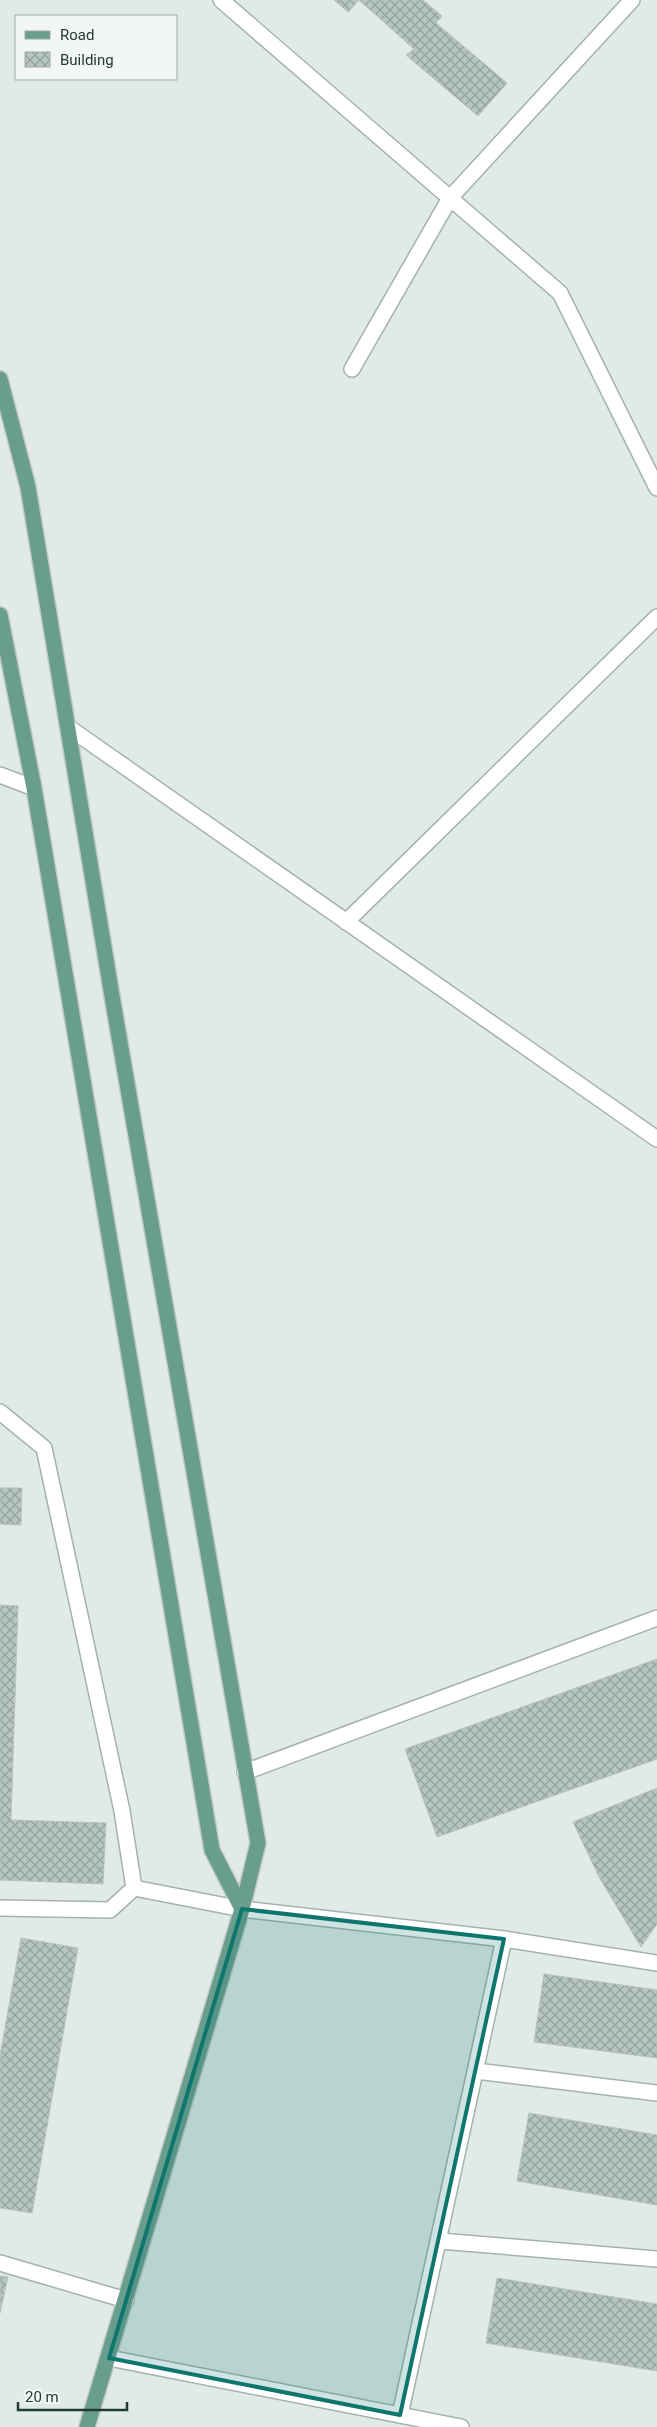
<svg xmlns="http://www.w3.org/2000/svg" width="657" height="2427" viewBox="0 0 657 2427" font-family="Roboto,sans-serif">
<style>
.building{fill:url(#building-cross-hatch);stroke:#b4c4bd}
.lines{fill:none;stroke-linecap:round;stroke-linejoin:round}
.minor-casing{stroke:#a4b2ad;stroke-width:18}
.major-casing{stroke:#c1c8c6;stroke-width:18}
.minor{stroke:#fff;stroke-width:15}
.major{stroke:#699d8e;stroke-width:15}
.marked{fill:#0f766e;fill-opacity:0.2;stroke:#0f766e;stroke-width:4;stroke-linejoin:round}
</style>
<defs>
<pattern id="building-cross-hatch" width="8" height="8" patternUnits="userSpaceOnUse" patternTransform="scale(1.25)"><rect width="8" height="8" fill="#b7c5bf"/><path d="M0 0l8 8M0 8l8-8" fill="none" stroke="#94a19c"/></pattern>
</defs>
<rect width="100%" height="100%" fill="#e1ebe6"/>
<g class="building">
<path d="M334 0H423L442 16 436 23 507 83 478 116 406 55 414 49 359 0 348 12Z"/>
<path d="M0 1488H22L21 1525 0 1524Z"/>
<path d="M0 1605 18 1606 11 1820 106 1823 103 1884 0 1880Z"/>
<path d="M657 1659V1759L437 1837 405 1749Z"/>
<path d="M657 1788V1924L641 1947 599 1877 573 1822Z"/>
<path d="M21 1938 78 1948 32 2213 0 2208V2056Z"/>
<path d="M544 1974 657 1990V2058L534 2042Z"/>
<path d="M529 2113 657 2135V2205L517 2181Z"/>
<path d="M0 2276 8 2277 0 2313Z"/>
<path d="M497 2278 657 2304V2371L486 2343Z"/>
</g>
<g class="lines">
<g class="minor-casing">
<g id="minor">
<path d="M221 0 450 198 632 0"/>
<path d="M352 369 450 198 560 293 657 488"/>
<path d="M68 727 657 1139"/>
<path d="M0 775 34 788"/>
<path d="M346 922 657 617"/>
<path d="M0 1412 44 1448 122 1811 134 1888"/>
<path d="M245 1772 657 1618"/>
<path d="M134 1888 242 1909 504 1939 657 1963"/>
<path d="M0 1908 110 1910 134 1888"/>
<path d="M476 2071 657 2093"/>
<path d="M440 2241 657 2259"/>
<path d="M0 2263 126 2300"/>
<path d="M109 2358 461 2427"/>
<path d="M400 2415 504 1939"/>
</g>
</g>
<g class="major-casing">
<g id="major">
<path d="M0 379 28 487 113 1002 258 1843 242 1909 87 2427"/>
<path d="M0 615 34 788 212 1850 242 1909"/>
</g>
</g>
<use href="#minor" class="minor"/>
<use href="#major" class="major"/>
</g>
<path class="marked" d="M242 1909 504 1939 400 2415 109 2358Z"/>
<rect x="15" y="15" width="162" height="65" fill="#f2f7f4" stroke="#9faba7"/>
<rect x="25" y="31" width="25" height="8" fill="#699d8e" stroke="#9faba7"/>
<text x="60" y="40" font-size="15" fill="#233a33">Road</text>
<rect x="25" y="52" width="25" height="15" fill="url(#building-cross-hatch)" stroke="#9faba7"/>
<text x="60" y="65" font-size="15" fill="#233a33">Building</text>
<path d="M18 2402v8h109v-8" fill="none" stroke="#233a33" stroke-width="2.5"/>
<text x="25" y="2402" font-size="15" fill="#233a33" stroke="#f2f7f4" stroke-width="4" paint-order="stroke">20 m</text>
</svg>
